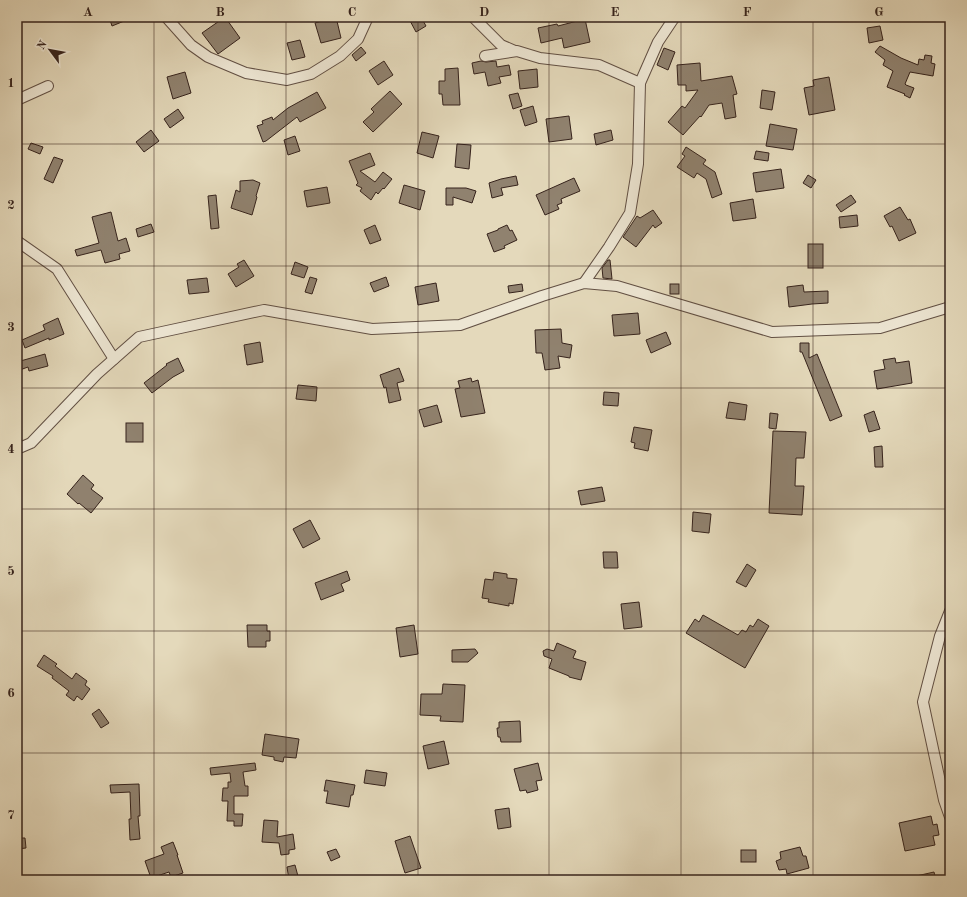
<svg xmlns="http://www.w3.org/2000/svg" width="967" height="897" viewBox="0 0 967 897" font-family="'Old Standard TT',serif">
<style>
.building{fill:#90826f;stroke:#36231c}
.lines{fill:none;stroke-linecap:round;stroke-linejoin:round}
.minor-casing{stroke:#625044;stroke-width:12}
.minor{stroke:#ede6d3;stroke-width:10}
.grid{fill:none;stroke:#36231c;stroke-width:1;stroke-opacity:0.55}
.neatline{fill:none;stroke:#36231c;stroke-width:1.5}
.grid-label{font-size:13px;text-anchor:middle;font-weight:bold;fill:#36231c}
</style>
<rect width="100%" height="100%" fill="#e4d9bb"/>
<filter id="stains"><feTurbulence type="fractalNoise" baseFrequency=".005" numOctaves="4"/><feColorMatrix values="0 0 0 0 .2 0 0 0 0 .09 0 0 0 0 .02 0 0 0 .5 -.17"/></filter>
<radialGradient id="worn" r=".72"><stop offset=".6" stop-color="#630" stop-opacity="0"/><stop offset="1" stop-color="#630" stop-opacity=".3"/></radialGradient>
<g class="building">
<path d="M109 17H134L112 26Z"/>
<path d="M225 17 240 38 218 54 202 33Z"/>
<path d="M336 17 341 38 321 43 315 23Z"/>
<path d="M408 17H421L426 26 416 32Z"/>
<path d="M585 19 590 42 564 48 562 38 541 43 538 28 557 24 558 26Z"/>
<path d="M880 26 883 40 869 43 867 28Z"/>
<path d="M300 40 305 57 292 60 287 43Z"/>
<path d="M880 46 901 58 918 65 919 59 924 60 925 55 932 56 931 63 935 64 933 76 910 72 905 84 906 85 914 88 910 98 904 95 905 94 887 87 893 71 883 65 885 60 875 52Z"/>
<path d="M361 47 366 53 356 61 352 55Z"/>
<path d="M664 48 675 52 668 70 657 65Z"/>
<path d="M384 61 393 75 378 85 369 71Z"/>
<path d="M481 61 486 62 496 61 497 67 509 65 511 75 499 77 501 83 488 86 485 72 474 74 472 63Z"/>
<path d="M700 63 701 81 732 76 737 94 733 95 736 117 725 119 722 103 709 105 701 117 700 116 683 135 668 122 682 106 685 108 698 90 686 91V85H678L677 65Z"/>
<path d="M458 68 460 105H443L442 94H439V81H445V69Z"/>
<path d="M537 69 538 87 520 89 518 71Z"/>
<path d="M185 72 191 93 173 99 167 77Z"/>
<path d="M829 77 835 110 809 115 804 88 814 86 813 80Z"/>
<path d="M762 90 775 92 772 110 760 108Z"/>
<path d="M390 91 402 104 373 132 363 122 374 112 371 109Z"/>
<path d="M317 92 326 108 300 122 297 117 266 141 263 142 257 126 263 124 262 121 272 117 273 120 288 108Z"/>
<path d="M518 93 522 106 513 109 509 95Z"/>
<path d="M533 106 537 122 525 126 520 110Z"/>
<path d="M178 109 184 118 170 128 164 119Z"/>
<path d="M569 116 572 139 549 142 546 119Z"/>
<path d="M770 124 797 129 793 150 766 146Z"/>
<path d="M151 130 159 141 144 152 136 142Z"/>
<path d="M611 130 613 140 596 145 594 134Z"/>
<path d="M422 132 439 136 433 158 417 153Z"/>
<path d="M295 136 300 151 288 155 284 140Z"/>
<path d="M31 143 43 147 40 154 28 149Z"/>
<path d="M457 144 471 145 469 169 455 167Z"/>
<path d="M686 147 706 160 703 164 715 172 722 194 712 198 706 179 697 173 694 178 677 167 685 156 682 154Z"/>
<path d="M756 151 769 153 768 161 754 159Z"/>
<path d="M370 153 375 165 360 171 375 182 383 172 392 179 384 189 383 188 378 194 376 192 371 200 360 191 362 188 356 185 358 183 349 161Z"/>
<path d="M54 157 63 160 53 183 44 179Z"/>
<path d="M781 169 784 188 756 192 753 173Z"/>
<path d="M808 175 816 180 811 188 803 183Z"/>
<path d="M516 176 518 185 501 188 503 195 492 198 489 183 501 179Z"/>
<path d="M574 178 580 191 561 199 562 203 557 205 559 209 545 215 536 195Z"/>
<path d="M253 180 260 183 256 196 257 197 252 215 231 208 236 190 240 192V181Z"/>
<path d="M404 185 425 191 420 210 399 203Z"/>
<path d="M327 187 330 203 307 207 304 191Z"/>
<path d="M446 188H466L476 191 472 203 453 197V205H446Z"/>
<path d="M216 195 219 228 211 229 208 196Z"/>
<path d="M851 195 856 202 841 212 836 205Z"/>
<path d="M753 199 756 218 733 221 730 203Z"/>
<path d="M900 207 908 220 910 219 916 233 899 241 892 226 890 227 884 216Z"/>
<path d="M653 210 662 223 655 228 653 225 636 247 623 237 637 216 640 218Z"/>
<path d="M111 212 118 241 126 238 130 251 119 254 120 259 105 263 101 250 77 256 75 250 99 243 92 217Z"/>
<path d="M857 215 858 226 840 228 839 217Z"/>
<path d="M151 224 154 232 138 237 136 229Z"/>
<path d="M375 225 381 240 370 244 364 230Z"/>
<path d="M507 225 510 231 512 230 517 240 504 246 505 248 494 252 487 234 498 230V229Z"/>
<rect x="808" y="244" width="15" height="24"/>
<path d="M244 260 254 276 236 287 228 274 239 267 237 264Z"/>
<path d="M608 260H610L612 279 603 278 602 268Z"/>
<path d="M295 262 308 267 304 278 291 274Z"/>
<path d="M310 277 317 279 312 294 305 292Z"/>
<path d="M386 277 389 286 374 292 370 283Z"/>
<path d="M207 278 209 292 189 294 187 280Z"/>
<path d="M436 283 439 301 418 305 415 287Z"/>
<path d="M522 284 523 291 509 293 508 286Z"/>
<rect x="670" y="284" width="9" height="10"/>
<path d="M803 285 804 292 828 291V303L812 304 789 307 787 287Z"/>
<path d="M638 313 640 334 614 336 612 315Z"/>
<path d="M58 318 64 334 49 340V338L25 348 22 340 45 330 43 325Z"/>
<path d="M561 329 562 343 572 345 570 358 558 356 560 368 545 370 542 353H536L535 330Z"/>
<path d="M666 332 671 344 651 353 646 340Z"/>
<path d="M260 342 263 362 247 365 244 345Z"/>
<path d="M800 343H809V358L817 354 842 416 830 421 802 352H800Z"/>
<path d="M45 354 48 366 29 371 28 367 17 371V362Z"/>
<path d="M178 358 184 371 173 377 152 393 144 383 167 365 166 364Z"/>
<path d="M895 358 896 363 909 361 912 383 877 389 874 371 885 369 883 360Z"/>
<path d="M399 368 404 381 397 383 401 400 389 403 386 387 384 388 380 375Z"/>
<path d="M471 378 472 382 478 380 485 413 461 417 455 389 460 388 458 381Z"/>
<path d="M298 385 317 387 316 401 296 399Z"/>
<path d="M604 392 619 393 618 406 603 405Z"/>
<path d="M729 402 747 405 745 420 726 418Z"/>
<path d="M437 405 442 422 424 427 419 410Z"/>
<path d="M874 411 880 429 869 432 864 415Z"/>
<path d="M770 413 778 414 776 429 769 428Z"/>
<rect x="126" y="423" width="17" height="19"/>
<path d="M634 427 652 430 648 451 634 448 635 443 631 442Z"/>
<path d="M773 431 806 432 804 458H796L795 486H804L802 515 769 513Z"/>
<path d="M882 446 883 467H875L874 447Z"/>
<path d="M83 475 94 485 91 489 103 498 91 513 79 503 78 504 67 494Z"/>
<path d="M602 487 605 501 581 505 578 491Z"/>
<path d="M693 512 711 514 709 533 692 531Z"/>
<path d="M310 520 320 539 303 548 293 529Z"/>
<path d="M603 552H617L618 568H604Z"/>
<path d="M747 564 756 570 746 587 736 582Z"/>
<path d="M347 571 350 580 341 584 344 591 321 600 315 583Z"/>
<path d="M494 572 507 574V578L517 579 513 604 509 603V606L488 602 489 599 482 598 485 579 493 580Z"/>
<path d="M639 602 642 627 624 629 621 604Z"/>
<path d="M703 615 738 635 742 630 746 632 750 625 753 627 758 619 769 626 745 668 686 633 695 619 699 622Z"/>
<path d="M247 625H267V631H270V641H266V647H248Z"/>
<path d="M414 625 418 654 400 657 396 628Z"/>
<path d="M557 643 576 651 573 658 586 662 581 680 569 677V676L549 668 552 659 544 656 543 651 547 649 554 651Z"/>
<path d="M475 649 478 653 468 662H452V650Z"/>
<path d="M44 655 57 664 55 666 72 679 76 673 87 681 85 685 90 689 82 700 77 696 74 701 66 695 69 691 52 678 53 676 37 666Z"/>
<path d="M443 684 465 685 463 722 440 721 441 716 420 715 421 694H442Z"/>
<path d="M99 709 109 723 101 728 92 714Z"/>
<path d="M520 721 521 742H501L500 737H498L497 728H499V722Z"/>
<path d="M265 734 299 739 296 758 284 757 283 762 274 760V757L262 755Z"/>
<path d="M444 741 449 764 428 769 423 746Z"/>
<path d="M255 763 256 770 243 772 245 786H248V796H234V814H243L242 826H234V821H227L228 801H222L223 788H228V782H231L230 773 211 775 210 768Z"/>
<path d="M538 763 542 780 536 781 538 790 527 793 526 790 520 791 514 769Z"/>
<path d="M366 770 387 773 385 786 364 783Z"/>
<path d="M326 780 355 785 353 795H351L349 807 326 803 328 791H324Z"/>
<path d="M139 784 140 816H138L140 839 130 840 129 819H131L130 792 111 793 110 785Z"/>
<path d="M509 808 511 827 498 829 495 810Z"/>
<path d="M931 816 933 825 937 824 939 835 933 836 935 845 905 851 899 823Z"/>
<path d="M264 820 278 821 277 837 293 834 295 849 289 850V854L281 855 279 843 262 842Z"/>
<path d="M410 836 421 868 405 873 395 841Z"/>
<path d="M17 838H25L26 848 17 849Z"/>
<path d="M173 842 178 855H177L183 873 171 877 169 872 151 878 145 861 164 854 161 847Z"/>
<path d="M800 847 803 856H806L809 868 787 874 786 869 779 870 776 861 781 859 780 852Z"/>
<path d="M336 849 340 857 331 861 327 852Z"/>
<rect x="741" y="850" width="15" height="12"/>
<path d="M295 865 299 880H289L287 867Z"/>
<path d="M934 872 936 880H912V877Z"/>
</g>
<g class="lines">
<g class="minor-casing">
<g id="minor">
<path d="M166 17 191 45 208 57 246 73 287 80 311 74 340 56 358 39 368 17"/>
<path d="M473 17 501 45 515 51"/>
<path d="M485 56 517 51 540 58 599 65 640 83"/>
<path d="M17 100 48 86"/>
<path d="M17 241 57 269 114 359"/>
<path d="M584 283 609 247 630 213 638 164 640 83 658 42 672 21 675 17"/>
<path d="M17 449 31 443 97 374 139 337 264 310 372 329 460 325 542 296 584 283 617 286 772 332 880 328 950 307"/>
<path d="M950 611 940 636 923 702 944 800 950 817"/>
</g>
</g>
<use href="#minor" class="minor"/>
</g>
<path class="grid" d="M154 17V880M286 17V880M418 17V880M549 17V880M681 17V880M813 17V880M17 144H950M17 266H950M17 388H950M17 509H950M17 631H950M17 753H950"/>
<rect width="967" height="897" fill="none" stroke="#e4d9bb" stroke-width="44"/>
<g transform="translate(50 50) rotate(302)" stroke="#ede6d3" stroke-width="3" paint-order="stroke">
<path d="M0-3L7 15L0 10L-7 15Z" fill="#36231c"/>
<text y="-6" font-size="11" font-weight="bold" text-anchor="middle" fill="#36231c">N</text>
</g>
<rect x="22" y="22" width="923" height="853" class="neatline"/>
<g class="grid-label">
<text x="88" y="16">A</text>
<text x="220" y="16">B</text>
<text x="352" y="16">C</text>
<text x="484" y="16">D</text>
<text x="615" y="16">E</text>
<text x="747" y="16">F</text>
<text x="879" y="16">G</text>
<text x="11" y="87">1</text>
<text x="11" y="209">2</text>
<text x="11" y="331">3</text>
<text x="11" y="453">4</text>
<text x="11" y="575">5</text>
<text x="11" y="697">6</text>
<text x="11" y="819">7</text>
</g>
<rect width="100%" height="100%" filter="url(#stains)"/>
<rect width="100%" height="100%" fill="url(#worn)"/>
</svg>
